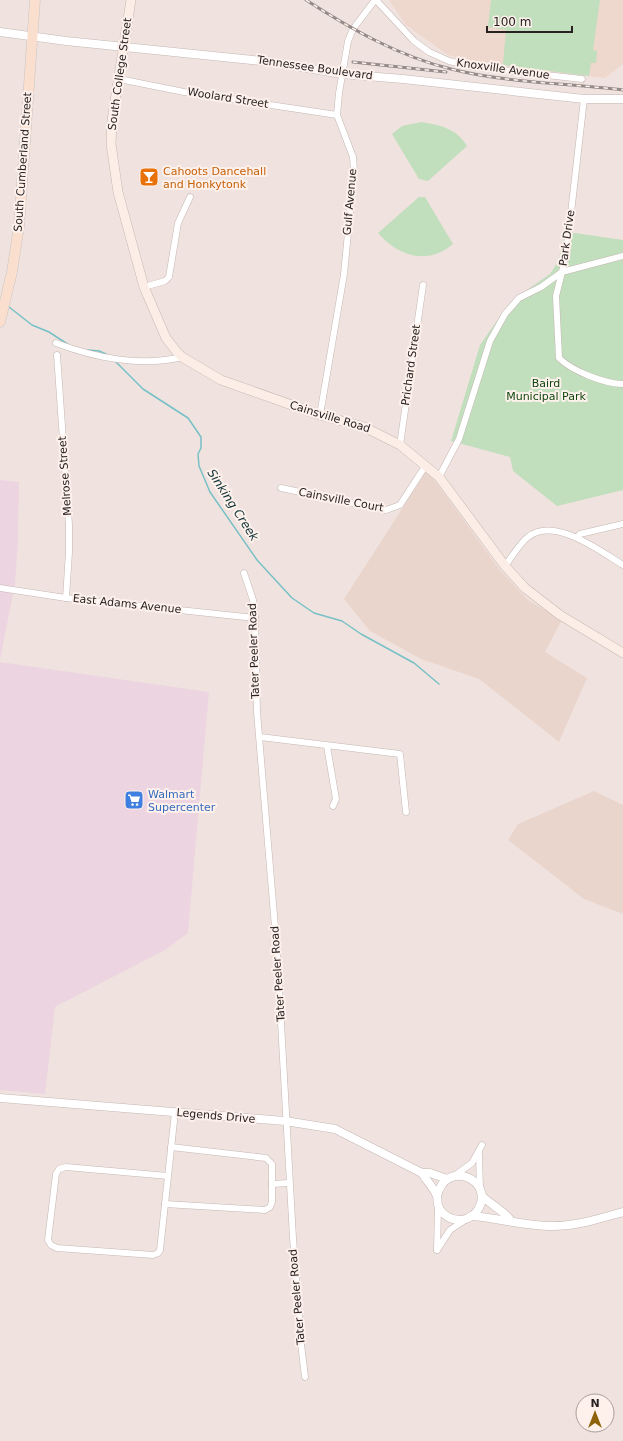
<svg xmlns="http://www.w3.org/2000/svg" width="623" height="1441" viewBox="0 0 623 1441" font-family="'DejaVu Sans',sans-serif">
<style>
.commercial{fill:#ecd5e1}
.built{fill:#ead5cd}
.education{fill:#eed7cc}
.green{fill:#c1debd}
.lines{fill:none;stroke-linecap:round;stroke-linejoin:round}
.stream{stroke:#77c0c6;stroke-width:1.5}
.minor-casing{stroke:#c4b7b3;stroke-width:7}
.tertiary-casing{stroke:#c4b7b3;stroke-width:9}
.secondary-casing{stroke:#c4b7b3;stroke-width:10}
.primary-casing{stroke:#c7c6c5;stroke-width:11}
.minor{stroke:#fff;stroke-width:6}
.tertiary{stroke:#fff;stroke-width:8}
.secondary{stroke:#fceee7;stroke-width:9}
.primary{stroke:#fadece;stroke-width:10}
.rail-casing{stroke:#948b88;stroke-width:3}
.rail{stroke:#fef1ec;stroke-width:1.5;stroke-dasharray:4.5;stroke-linecap:butt}
.labels{text-anchor:middle;dominant-baseline:central;stroke-width:4;stroke-linejoin:round;paint-order:stroke}
.street-label{font-size:11px;fill:#272221;stroke:#fef1ec}
.food-label{font-size:11px;fill:#c56008;stroke:#fef1ec;text-anchor:start}
.park-label{font-size:11px;fill:#0f470d;stroke:#fef1ec}
.shop-label{font-size:11px;fill:#366cbe;stroke:#fef1ec;text-anchor:start}
.water-label{font-size:12px;font-style:italic;fill:#0e3336;stroke:#fef1ec}
</style>
<rect width="100%" height="100%" fill="#f0e3df"/>
<g class="commercial">
<path d="M0 480 19 482 18 542 15 584 0 660Z"/>
<path d="M0 662 209 692 188 933 165 950 55 1007 45 1094 0 1090Z"/>
</g>
<g class="built">
<path d="M427 470 500 570 528 600 562 620 545 652 587 678 559 742 479 679 421 659 370 631 344 599Z"/>
<path d="M594 791 623 805V914L584 899 508 840 518 824Z"/>
</g>
<path class="education" d="M389 0H623V64L605 78 484 64 467 60 448 55 406 25Z"/>
<g class="green">
<path d="M491 0H600L593 50 597 51 596 63H591L589 76 503 65 506 30 488 27Z"/>
<path d="M421 122C440 125 456 128 467 146L428 181 419 179 392 134 402 126Z"/>
<path d="M419 197H425L453 244C427 266 398 256 378 233Z"/>
<path d="M575 233 623 240V490L557 506 513 471 510 457 451 441 480 345 508 305 524 292 550 274 559 260 563 235Z"/>
</g>
<g class="lines">
<g class="stream">
<path d="M9 307 32 325 49 332 69 345"/>
<path d="M88 350 99 351 106 354"/>
<path d="M115 361 143 389 188 418 201 437V448L198 454 199 466 210 492 257 560 292 598 314 613 342 621 361 634 414 663 439 684"/>
</g>
<g class="minor-casing">
<g id="minor">
<path d="M376 0 414 41 429 52 449 61 475 67 582 79"/>
<path d="M119 79 184 92 337 115"/>
<path d="M623 256 562 272 556 296 559 358C572 371 605 384 623 384"/>
<path d="M144 287 165 281 169 277 178 223 190 197"/>
<path d="M56 343C95 358 142 367 182 357"/>
<path d="M57 355 69 525V552L66 598"/>
<path d="M320 415 344 274 354 171 353 157 337 115 339 93 348 41 353 29 375 0"/>
<path d="M400 445 423 285"/>
<path d="M439 477 459 439 490 341 505 314 519 298 541 287 562 272 567 248 584 99"/>
<path d="M281 488 386 510 400 505 426 465"/>
<path d="M577 537 580 534 623 524"/>
<path d="M505 566C512 557 519 544 528 537 554 516 600 551 623 565"/>
<path d="M244 573 253 600 255 618 257 712 277 951 293 1238 301 1344 305 1377"/>
<path d="M0 588 66 598 255 618"/>
<path d="M260 737 400 754 406 812"/>
<path d="M327 746 336 799 333 806"/>
<path d="M479 1154 480 1189"/>
<path d="M168 1176 66 1167 59 1169 56 1174 48 1240 51 1245 57 1248 153 1255 158 1253 160 1250C165 1204 170 1158 175 1112"/>
<path d="M454 1176 472 1163 482 1145"/>
<path d="M272 1184 289 1183"/>
<path d="M165 1204 265 1210 270 1207 272 1202V1164L266 1158 171 1147"/>
<path d="M437 1250 438 1208"/>
<path d="M437 1250 450 1230 465 1220"/>
</g>
</g>
<g class="tertiary-casing">
<g id="tertiary">
<path d="M0 32 66 41 272 62 342 74 403 79 584 99H623"/>
<path d="M0 1098 285 1121 335 1129 422 1173H430L447 1179"/>
<path d="M422 1173C426 1180 434 1188 437 1196 438 1199 437 1202 438 1205 441 1215 452 1221 462 1220 469 1219 476 1214 479 1208 494 1180 446 1158 437 1196"/>
<path d="M482 1196C491 1205 505 1211 511 1221"/>
<path d="M472 1216C497 1218 522 1225 548 1226 574 1227 598 1219 623 1212"/>
</g>
</g>
<g class="secondary-casing">
<path id="secondary" d="M131 0 112 120 111 144 118 192 144 287 166 338 176 351 182 357 221 380 320 415 364 427 400 445 439 477 505 566 525 588 560 615 623 653"/>
</g>
<g class="primary-casing">
<path id="primary" d="M0 322 12 272 19 226 35 0"/>
</g>
<use href="#minor" class="minor"/>
<use href="#tertiary" class="tertiary"/>
<use href="#secondary" class="secondary"/>
<use href="#primary" class="primary"/>
<g class="rail-casing">
<g id="rail">
<path d="M306 0C351 29 398 56 451 69 506 83 566 83 623 90"/>
<path d="M353 62 446 72"/>
</g>
</g>
<use href="#rail" class="rail"/>
</g>
<defs>
<g id="bar-square" transform="scale(1)"><rect x="-9" y="-9" width="18" height="18" rx="4" fill="#e8710a" stroke="#fef1ec"/><path d="M-6-5H6L.8 .8V4.5H3.5V6h-7V4.5H-.8V.8Z" fill="#fff"/></g>
<g id="supermarket-square" transform="scale(1)"><rect x="-9" y="-9" width="18" height="18" rx="4" fill="#3f7fe0" stroke="#fef1ec"/><path d="M-6-5.5h2.5l.6 2H6L4.5 2H-2.5L-4.4-4H-6ZM-1.5 3.2a1.3 1.3 0 1 0 .1 0ZM3 3.2a1.3 1.3 0 1 0 .1 0Z" fill="#fff"/></g>
</defs>
<g fill-rule="evenodd">
<use href="#bar-square" x="149" y="177"/>
<use href="#supermarket-square" x="134" y="800"/>
</g>
<g class="labels">
<g class="street-label">
<text transform="translate(315 68) rotate(8)">Tennessee Boulevard</text>
<text transform="translate(503 69) rotate(8)">Knoxville Avenue</text>
<text transform="translate(120 74) rotate(-82)">South College Street</text>
<text transform="translate(228 98) rotate(9)">Woolard Street</text>
<text transform="translate(23 162) rotate(-86)">South Cumberland Street</text>
<text transform="translate(350 202) rotate(-85)">Gulf Avenue</text>
<text transform="translate(567 238) rotate(-82)">Park Drive</text>
<text transform="translate(411 365) rotate(-82)">Prichard Street</text>
<text transform="translate(330 417) rotate(17)">Cainsville Road</text>
<text transform="translate(65 476) rotate(-94)">Melrose Street</text>
<text transform="translate(341 500) rotate(11)">Cainsville Court</text>
<text transform="translate(127 604) rotate(6)">East Adams Avenue</text>
<text transform="translate(254 651) rotate(-92)">Tater Peeler Road</text>
<text transform="translate(278 974) rotate(-94)">Tater Peeler Road</text>
<text transform="translate(216 1116) rotate(5)">Legends Drive</text>
<text transform="translate(297 1297) rotate(-95)">Tater Peeler Road</text>
</g>
<g class="food-label">
<text x="163" y="171">Cahoots Dancehall<tspan x="163" dy="13">and Honkytonk</tspan></text>
</g>
<g class="park-label">
<text x="546" y="383">Baird<tspan x="546" dy="13">Municipal Park</tspan></text>
</g>
<g class="shop-label">
<text x="148" y="794">Walmart<tspan x="148" dy="13">Supercenter</tspan></text>
</g>
<g class="water-label">
<text transform="translate(233 505) rotate(57)">Sinking Creek</text>
</g>
</g>
<g transform="translate(595 1413)"><circle r="19" fill="#fef1ec" stroke="#a89e9b"/>
<path d="M0-3L7 15L0 10L-7 15Z" fill="#8e6208"/>
<text y="-6" font-size="11" font-weight="bold" text-anchor="middle" fill="#272221">N</text>
</g>
<path d="M487 26v6h85v-6" fill="none" stroke="#272221" stroke-width="2"/>
<text x="493" y="26" font-size="12" fill="#272221" stroke="#fef1ec" stroke-width="3" paint-order="stroke">100 m</text>
</svg>
